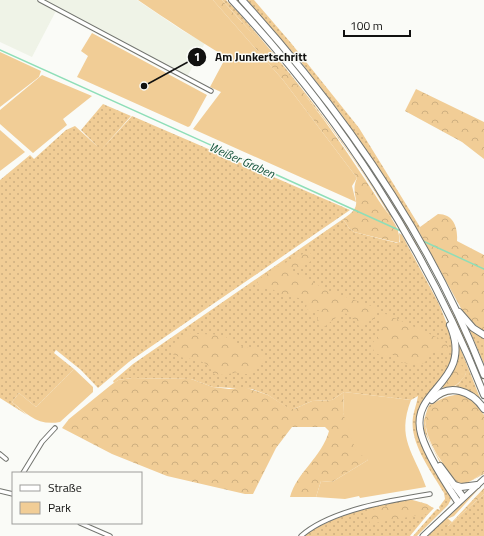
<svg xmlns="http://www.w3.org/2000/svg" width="484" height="536" viewBox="0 0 484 536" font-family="'Titillium Web',sans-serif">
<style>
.built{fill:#eff3e7}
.grass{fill:url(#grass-dots)}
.forest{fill:url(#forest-crowns)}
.green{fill:#f1cd96}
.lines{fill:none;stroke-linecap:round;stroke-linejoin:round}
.stream{stroke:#8edeb8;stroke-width:1.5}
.street-casing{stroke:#72746f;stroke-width:5.5}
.secondary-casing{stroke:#72746f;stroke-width:7}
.highway-casing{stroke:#72746f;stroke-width:8}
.street{stroke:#fff;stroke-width:3.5}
.secondary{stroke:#fff;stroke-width:5}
.highway{stroke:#fff;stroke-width:6}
.labels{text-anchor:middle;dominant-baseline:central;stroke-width:3;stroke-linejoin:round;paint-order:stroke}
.water-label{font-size:12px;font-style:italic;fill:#105138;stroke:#fafbf7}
.leader{fill:none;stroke:#111110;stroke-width:1.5}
.callout-dot{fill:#111110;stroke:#fafbf7;stroke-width:1.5}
.mark-label{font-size:12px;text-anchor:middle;font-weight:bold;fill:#fff}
.callout-label{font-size:12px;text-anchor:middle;font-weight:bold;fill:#111110;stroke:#fafbf7;stroke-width:3;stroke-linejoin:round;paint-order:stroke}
</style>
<defs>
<pattern id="grass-dots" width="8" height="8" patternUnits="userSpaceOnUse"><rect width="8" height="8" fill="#f1cd96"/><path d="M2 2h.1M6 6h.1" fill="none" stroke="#ceaf80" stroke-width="1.8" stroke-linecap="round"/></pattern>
<pattern id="forest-crowns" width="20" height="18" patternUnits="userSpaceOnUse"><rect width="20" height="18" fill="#f1cd96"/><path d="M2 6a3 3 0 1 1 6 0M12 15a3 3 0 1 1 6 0" fill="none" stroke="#ceaf80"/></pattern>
</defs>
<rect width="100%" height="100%" fill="#fafbf7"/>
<path class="built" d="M0 0H137L183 31 205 43 187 77 58 7 32 57 0 42Z"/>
<g class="grass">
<path d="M222 0H226L237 11C294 76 347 144 392 217L391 218C345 138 284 68 222 0Z"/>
<path d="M235 0H238C302 72 359 147 409 230L406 229 374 177Z"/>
<path d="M247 0H254L291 43 359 128 420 227 419 232 342 115 301 62Z"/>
<path d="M103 104 131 116 101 150 132 116 350 210 130 361 98 388 81 370 56 350 54 353 74 369 36 407 19 393 12 402 27 415 0 398V180L30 155 34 159 66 130 75 126 98 147 81 130Z"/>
<path d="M343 219 349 228 354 232 397 243 400 242 399 233 402 235 439 304 453 339 451 365 427 398 418 423 451 499 448 505 417 536H413L434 512 437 509 440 510 439 507 445 499 444 493C432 472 409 443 413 417 414 410 417 403 418 396L411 400 344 392 332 400 312 401 294 409H289L268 395 252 389 213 387 191 379 132 378 118 380 114 383 113 381 133 364Z"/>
<path d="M411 238 414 239 462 331 481 374 484 387 455 320Z"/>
<path d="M469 329 484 337V364Z"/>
<path d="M458 342 482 403 451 389 459 383 466 374 457 362 455 365Z"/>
<path d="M449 392C454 393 459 392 463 394 471 396 482 407 484 415 479 407 470 395 459 394 439 392 423 410 426 429 429 447 444 466 455 481L474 479 484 472V474L463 485 454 483 441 465 424 431V420L428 407 434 400Z"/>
<path d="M484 483 454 516 447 519 448 526 484 494V536H428L442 521Z"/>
<path d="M409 499 427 504 433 508 410 536H304C332 515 375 506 409 499Z"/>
</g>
<g class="forest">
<path d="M213 0H222C244 25 268 49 289 75 322 115 351 157 379 201 387 213 402 228 399 243L354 232 349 228 343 219C368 204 348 198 357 178L283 80Z"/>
<path d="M416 89 484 122V159L462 142 405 111Z"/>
<path d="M438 214C454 214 458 228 457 241L484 255V332L470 321 463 312 419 232 420 227Z"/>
<path d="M309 251 313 257 311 261 300 269 292 268 293 272 329 291 374 307 376 312 374 319 359 326 348 314 342 313 324 327 318 325 317 321 320 311 318 310 311 313 306 308 307 302 304 299 282 295 272 289 260 288 257 281 273 269Z"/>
<path d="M386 314 445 341 448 347 446 353H432L425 362 419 366 400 362 392 354 383 356 375 353 371 345 379 335 381 315Z"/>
<path d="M189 333C200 335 213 333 223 336 230 338 235 345 243 347 254 350 264 343 264 362L250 374H244L238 372 224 375 214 374C211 371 210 366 206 364 195 357 181 360 171 353L173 343 179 342Z"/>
<path d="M457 362 461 363 466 374C461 382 454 388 445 389L442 387Z"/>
<path d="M132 378 191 379 213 387 229 389 244 387 268 395 290 409H294L312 401 332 400 344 392 343 413 368 460 332 482 321 481 316 497H290C297 472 322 457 329 431L325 427H292L276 448 253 494H245L167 476 112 454 62 428 69 419 111 385 118 380Z"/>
<path d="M460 394 474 402 484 415V472L474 479 462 484C451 480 446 468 440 459 421 429 415 400 460 394Z"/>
<path d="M484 488V494L448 526 443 522 447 518 452 522Z"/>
<path d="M408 501H415L434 508 427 515 425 514 370 524 367 511Z"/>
</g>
<g class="green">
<path d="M138 0H213L283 80 357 178 352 186 356 202 193 129 221 92 210 87 226 57C198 40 167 20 138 0Z"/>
<path d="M92 33 207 95 190 126 188 127 77 77 88 56 81 51Z"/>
<path d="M0 52 41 71 39 77 0 107Z"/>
<path d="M42 75 92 96 63 119 67 125 33 153 0 124V110Z"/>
<path d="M0 130 25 152 0 171Z"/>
<path d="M74 369 93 387V392L60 422C38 426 28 415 12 402L19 393 36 407Z"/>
<path d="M344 392 411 400C396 439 414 452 426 487L360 498 359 496 345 499 316 497 321 481 332 482 368 460 356 451 343 413Z"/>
</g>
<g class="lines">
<g class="stream">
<path d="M0 50 401 231"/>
<path d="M423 241 484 269"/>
</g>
<g class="street-casing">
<g id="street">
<path d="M40 0 211 91"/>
<path d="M0 454 6 459"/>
<path d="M23 473 42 442 55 428"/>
<path d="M0 491 13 494"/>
<path d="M80 523 110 536"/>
<path d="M301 536C330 510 392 500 430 494"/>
</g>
</g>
<g class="secondary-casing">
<path id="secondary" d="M423 536 484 479"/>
</g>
<g class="highway-casing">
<g id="highway">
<path d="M232 0C339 114 427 249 484 395"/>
<path d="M242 0C341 109 430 236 484 375"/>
<path d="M459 312 473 328 484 335"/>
<path d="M450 325C474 381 413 388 420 429 423 449 446 484 458 502"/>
<path d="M432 400C449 382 472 391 484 409"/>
<path d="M440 466 463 497"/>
<path d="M454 485 461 487 477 485"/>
</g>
</g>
<use href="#street" class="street"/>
<use href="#secondary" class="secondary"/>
<use href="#highway" class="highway"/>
</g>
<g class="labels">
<g class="water-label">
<text transform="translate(242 160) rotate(24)">Weißer Graben</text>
</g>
</g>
<path class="leader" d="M144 86L197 57"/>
<g class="callout-dot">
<circle cx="144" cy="86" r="4"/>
<circle cx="197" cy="57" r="10"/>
</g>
<g class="mark-label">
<text x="197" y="61">1</text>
</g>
<g class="callout-label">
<text x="261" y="61">Am Junkertschritt</text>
</g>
<rect x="12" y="472" width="130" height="52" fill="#fafbf7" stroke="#9d9d9b"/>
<rect x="20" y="485" width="20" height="6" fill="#ffffff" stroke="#9d9d9b"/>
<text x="48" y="492" font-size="12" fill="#111110">Straße</text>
<rect x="20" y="502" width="20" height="12" fill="#f1cd96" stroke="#9d9d9b"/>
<text x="48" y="512" font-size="12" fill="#111110">Park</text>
<path d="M344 30v6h66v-6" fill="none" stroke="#111110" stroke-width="2"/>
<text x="350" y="30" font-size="12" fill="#111110" stroke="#fafbf7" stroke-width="3" paint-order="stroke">100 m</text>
</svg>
